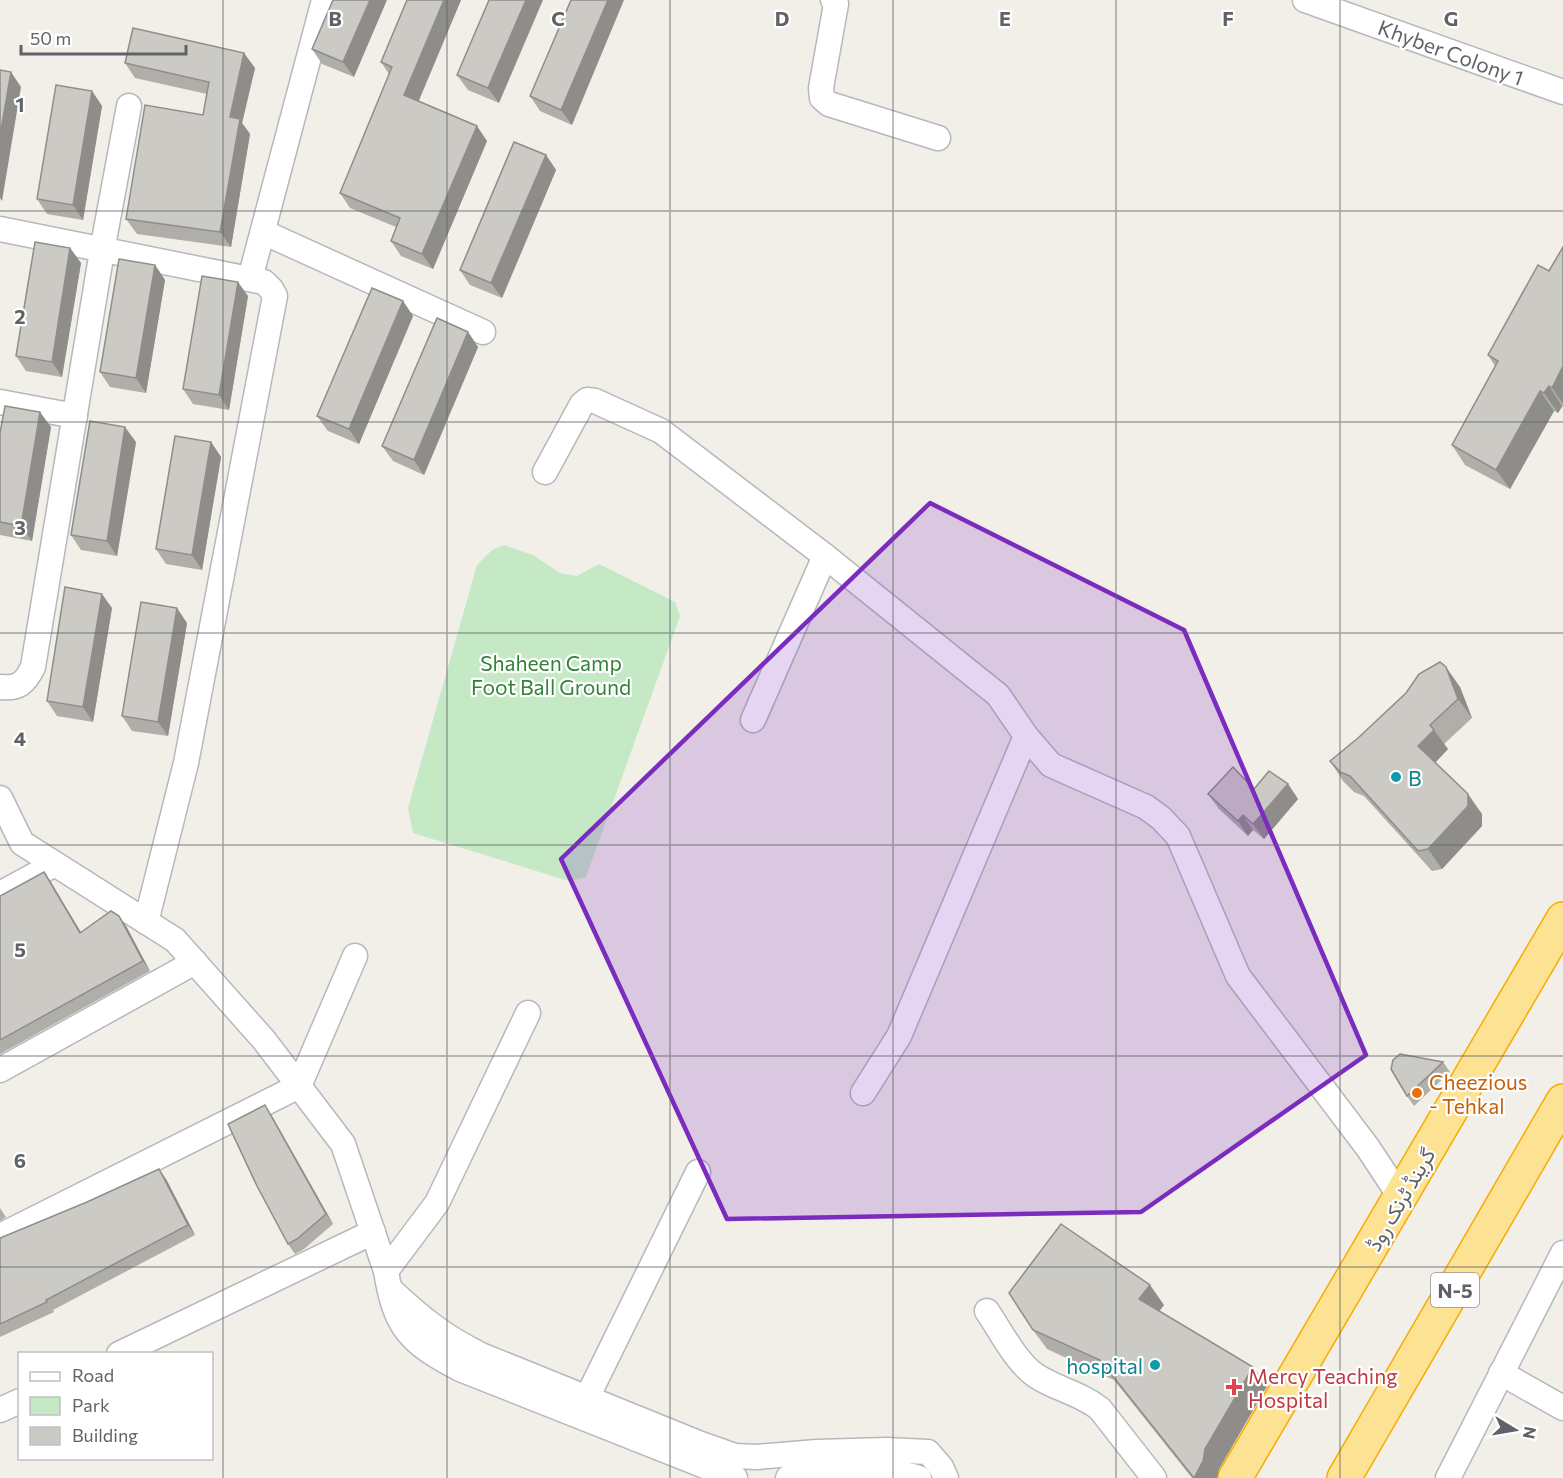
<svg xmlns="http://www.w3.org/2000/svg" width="1563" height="1478" viewBox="0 0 1563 1478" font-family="Commissioner,Vazirmatn,sans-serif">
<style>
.green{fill:#c5e8c5}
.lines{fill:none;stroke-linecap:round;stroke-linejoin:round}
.minor-casing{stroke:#b5b8bc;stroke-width:27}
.highway-casing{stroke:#f9ab00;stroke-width:36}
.minor{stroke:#fff;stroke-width:24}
.highway{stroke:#fde293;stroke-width:33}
.wall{fill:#afaea9}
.shaded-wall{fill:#8f8d8a}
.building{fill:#cccac5;stroke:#8f8d8a;stroke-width:1.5}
.marked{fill:#7b2cbf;fill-opacity:0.2;stroke:#7b2cbf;stroke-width:4.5;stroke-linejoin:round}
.grid{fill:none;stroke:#5f6368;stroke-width:1.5;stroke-opacity:0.55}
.culture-dot{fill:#0f9aa8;stroke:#fff;stroke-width:2}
.food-dot{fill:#e8710a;stroke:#fff;stroke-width:2}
.health-dot{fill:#e0444e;stroke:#fff;stroke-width:2}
.labels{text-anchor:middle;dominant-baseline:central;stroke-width:4.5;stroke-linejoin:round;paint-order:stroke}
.shield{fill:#fff;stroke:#8f9295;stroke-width:1.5}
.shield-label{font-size:20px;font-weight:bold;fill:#5f6368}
.street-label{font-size:21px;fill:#5f6368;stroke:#fff}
.park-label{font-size:21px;fill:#348238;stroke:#fff}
.culture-label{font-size:21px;fill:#0d838f;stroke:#fff;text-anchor:start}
.food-label{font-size:21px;fill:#c56008;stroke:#fff;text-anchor:start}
.health-label{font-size:21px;fill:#be3a42;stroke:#fff;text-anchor:start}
.grid-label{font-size:20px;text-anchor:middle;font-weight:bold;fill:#5f6368;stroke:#fff;stroke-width:4.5;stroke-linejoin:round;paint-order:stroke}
</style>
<rect width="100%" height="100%" fill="#f1efe8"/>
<path class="green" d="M504 545 533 555 560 573 577 576 599 564 675 602 680 616 586 877 569 881 413 833 408 808 477 565 492 550Z"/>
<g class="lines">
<g class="minor-casing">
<g id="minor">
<path d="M833 0 836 4 821 88 822 98 829 104 938 138"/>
<path d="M1305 0 1563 92"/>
<path d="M0 229 264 282 271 289 275 296 186 763 146 922"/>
<path d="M263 232 483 332"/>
<path d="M250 279 324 0"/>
<path d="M0 402 75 416"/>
<path d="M545 472 582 404 587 400 595 401 661 431 825 556 998 695 1026 736 1051 765 1146 807 1161 818 1178 836 1238 976 1368 1148 1401 1198"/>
<path d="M0 687C19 689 25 683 33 667L102 251 129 106"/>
<path d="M753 720 825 556"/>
<path d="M0 798 22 843 175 940 264 1040 343 1144 386 1271C395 1328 410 1343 460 1369L735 1478"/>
<path d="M0 894 55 864"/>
<path d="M0 1070 195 962"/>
<path d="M863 1093 899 1036 1026 736"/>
<path d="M0 1236 299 1086 355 956"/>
<path d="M386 1271 437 1203 528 1013"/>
<path d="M391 1290C422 1319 443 1336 481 1355L701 1444 735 1456 756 1457 817 1452 887 1450 928 1452 941 1467 946 1478"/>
<path d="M987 1311C1000 1330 1016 1362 1035 1375 1055 1389 1081 1393 1100 1409L1154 1478"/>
<path d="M119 1354 373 1232"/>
<path d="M1501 1373 1563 1408"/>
<path d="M0 1410 20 1401"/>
<path d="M581 1410 698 1172"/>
<path d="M788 1478C819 1475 893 1467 919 1478"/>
<path d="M1448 1478 1563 1253"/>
</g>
</g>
<g class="highway-casing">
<g id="highway">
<path d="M1235 1478 1563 919"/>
<path d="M1344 1478 1563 1101"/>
</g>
</g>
<use href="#minor" class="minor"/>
<use href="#highway" class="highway"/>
</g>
<g class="wall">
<path d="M333 0 354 77 322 64 312 49Z"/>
<path d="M407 0H461L418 101 487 141 433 269 401 256 391 241 396 227 350 208 340 193 389 74 381 62Z"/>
<path d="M489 0 499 103 468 90 457 75Z"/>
<path d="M571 0 572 125 540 111 530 96Z"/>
<path d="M125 63 255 68 242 123 250 134 231 247 137 234 126 219 203 115 207 94 135 78Z"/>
<path d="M92 91 102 106 83 220 47 214 37 199Z"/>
<path d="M546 155 556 170 502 298 470 285 460 270Z"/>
<path d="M1563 247V406L1558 413 1554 411 1510 489 1465 465 1452 445 1495 366 1488 355 1549 271Z"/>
<path d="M70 248 81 263 62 377 26 371 16 356Z"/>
<path d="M155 265 165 280 146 393 110 387 100 372Z"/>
<path d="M248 296 229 410 193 404 183 389Z"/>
<path d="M403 301 413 316 359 444 328 431 317 416Z"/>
<path d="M468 332 478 347 424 475 393 461 382 446Z"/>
<path d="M51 427 32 541 0 535V433Z"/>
<path d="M136 442 117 556 81 550 71 535Z"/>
<path d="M211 442 221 457 202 570 166 564 156 549Z"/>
<path d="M112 608 93 722 57 716 47 701Z"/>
<path d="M187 623 168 736 132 731 122 716Z"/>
<path d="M1460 687 1472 718 1444 744 1448 749 1435 763 1482 814V826L1442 869 1432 871 1364 796 1354 792 1343 781 1330 761Z"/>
<path d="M1288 784 1298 799 1264 839 1253 830 1248 836 1219 809 1208 794Z"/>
<path d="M44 872 81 932 126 926 150 971 0 1054V896Z"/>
<path d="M1443 1062 1450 1072 1414 1106 1407 1096Z"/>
<path d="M272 1116 333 1224 304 1249 295 1254 288 1244Z"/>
<path d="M166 1179 195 1235 53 1310 54 1312 0 1337V1238Z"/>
<path d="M0 1208 6 1217 0 1221Z"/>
<path d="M1164 1305 1159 1311 1253 1367 1267 1386 1219 1469 1217 1478H1192L1114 1380 1047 1349 1033 1330Z"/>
</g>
<g class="shaded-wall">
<path d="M370 0H387L354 77 343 62Z"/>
<path d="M444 0H461L415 110 404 95Z"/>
<path d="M526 0H543L499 103 488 88Z"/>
<path d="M608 0H624L572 125 561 110Z"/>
<path d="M244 53 255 68 242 123 250 134 231 247 220 232 230 117Z"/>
<path d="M11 72 21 87 2 201 0 198V136Z"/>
<path d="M92 91 102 106 83 220 73 205Z"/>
<path d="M477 126 487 141 433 269 422 254Z"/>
<path d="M546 155 556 170 502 298 491 283Z"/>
<path d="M70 248 81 263 62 377 52 362Z"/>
<path d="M155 265 165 280 146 393 136 378Z"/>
<path d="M238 282 248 296 229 410 219 395Z"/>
<path d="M403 301 413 316 359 444 349 429Z"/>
<path d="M468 332 478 347 424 475 414 460Z"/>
<path d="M1563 366V404L1552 388Z"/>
<path d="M1549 386 1562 406 1558 413 1544 393Z"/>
<path d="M1540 391 1554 411 1510 489 1496 470Z"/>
<path d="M40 412 51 427 32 541 21 526Z"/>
<path d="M125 427 136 442 117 556 107 541Z"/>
<path d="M211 442 221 457 202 570 192 555Z"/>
<path d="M102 594 112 608 93 722 83 707Z"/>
<path d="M177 608 187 623 168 736 158 722Z"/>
<path d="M1446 667 1460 687 1472 718 1458 699Z"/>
<path d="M1434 730 1448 749 1432 766 1418 746Z"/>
<path d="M1288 784 1298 799 1264 839 1253 824Z"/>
<path d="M1468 794 1482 814V826L1442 869 1428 849Z"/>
<path d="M1243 815 1253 830 1248 836 1238 821Z"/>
<path d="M44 872 51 882 87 943 80 933Z"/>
<path d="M119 916 126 926 150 971 143 961Z"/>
<path d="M265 1105 272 1116 333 1224 326 1214Z"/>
<path d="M159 1169 166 1179 195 1235 188 1225Z"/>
<path d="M1150 1285 1164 1305 1153 1319 1139 1299Z"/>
<path d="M1253 1367 1267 1386 1219 1469 1217 1478H1194L1205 1449Z"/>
</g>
<g class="building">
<path d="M333 0H370L343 62 312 49Z"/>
<path d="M407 0H444L404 95 477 126 422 254 391 241 400 218 340 193 392 67 381 62Z"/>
<path d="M489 0H526L488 88 457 75Z"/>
<path d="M571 0H608L561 110 530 96Z"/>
<path d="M133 28 244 53 230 117 240 119 220 232 126 219 145 105 203 115 209 82 125 63Z"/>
<path d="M0 70 11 72 0 136Z"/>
<path d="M56 85 92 91 73 205 37 199Z"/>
<path d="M514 142 546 155 491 283 460 270Z"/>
<path d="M35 242 70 248 52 362 16 356Z"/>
<path d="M1563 247V366L1552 388 1549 386 1544 393 1540 391 1496 470 1452 445 1498 361 1488 355 1538 265 1549 271Z"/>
<path d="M119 259 155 265 136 378 100 372Z"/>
<path d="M202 276 238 282 219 395 183 389Z"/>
<path d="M372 288 403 301 349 429 317 416Z"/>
<path d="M437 318 468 332 414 460 382 446Z"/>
<path d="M5 406 40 412 21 526 0 522V433Z"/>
<path d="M90 421 125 427 107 541 71 535Z"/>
<path d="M175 436 211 442 192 555 156 549Z"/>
<path d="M65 587 102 594 83 707 47 701Z"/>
<path d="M141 602 177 608 158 722 122 716Z"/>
<path d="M1440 662 1446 667 1458 699 1430 725 1434 730 1418 746 1468 794V806L1428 849 1418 851 1350 776 1340 772 1330 761 1358 738 1406 693 1419 674Z"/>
<path d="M1233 767 1254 789 1269 771 1288 784 1253 824 1243 815 1238 821 1208 794Z"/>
<path d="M44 872 80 933 111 911 119 916 143 961 0 1040V896Z"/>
<path d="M1400 1054 1443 1062 1407 1096 1391 1069 1393 1060Z"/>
<path d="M265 1105 326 1214 297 1239 288 1244 257 1186 228 1124Z"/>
<path d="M159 1169 188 1225 46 1300 47 1302 0 1324V1238L87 1202Z"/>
<path d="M1061 1224 1150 1285 1139 1299 1253 1367 1205 1449 1203 1461 1194 1478 1100 1360 1033 1330 1009 1293Z"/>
</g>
<path class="marked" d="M930 503 1184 630 1366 1055 1141 1212 727 1219 561 859Z"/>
<path class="grid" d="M223 0V1478M447 0V1478M670 0V1478M893 0V1478M1116 0V1478M1340 0V1478M0 211H1563M0 422H1563M0 633H1563M0 845H1563M0 1056H1563M0 1267H1563"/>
<g class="culture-dot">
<circle cx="1396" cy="777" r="6"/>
<circle cx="1155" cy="1365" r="6"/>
</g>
<circle class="food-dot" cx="1417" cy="1093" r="6"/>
<path class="health-dot" d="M1231 1378h6v6h6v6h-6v6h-6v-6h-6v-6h6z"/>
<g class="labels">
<rect class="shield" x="1431" y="1273" width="48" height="34" rx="4.5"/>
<g class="shield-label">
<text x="1455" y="1290">N-5</text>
</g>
<g class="street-label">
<text transform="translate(1451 52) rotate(20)">Khyber Colony 1</text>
<text transform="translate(1400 1199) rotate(-60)">گرینڈ ٹرنک روڈ</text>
</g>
<g class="park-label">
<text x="551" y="662">Shaheen Camp<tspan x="551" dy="24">Foot Ball Ground</tspan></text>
</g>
<g class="culture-label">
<text x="1408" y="777">B</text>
<text x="1143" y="1365" text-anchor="end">hospital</text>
</g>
<g class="food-label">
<text x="1429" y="1081">Cheezious<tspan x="1429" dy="24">- Tehkal</tspan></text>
</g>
<g class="health-label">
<text x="1248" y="1375">Mercy Teaching<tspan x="1248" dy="24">Hospital</tspan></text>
</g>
</g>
<g class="grid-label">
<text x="335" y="26">B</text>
<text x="558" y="26">C</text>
<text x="782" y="26">D</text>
<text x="1005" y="26">E</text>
<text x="1228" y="26">F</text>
<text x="1451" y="26">G</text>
<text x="20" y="112">1</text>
<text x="20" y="324">2</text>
<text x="20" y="535">3</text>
<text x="20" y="746">4</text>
<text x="20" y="957">5</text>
<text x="20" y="1168">6</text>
</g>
<rect x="18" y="1352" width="195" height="108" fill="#ffffff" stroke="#bfc1c3" stroke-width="1.5"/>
<rect x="30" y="1372" width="30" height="9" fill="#ffffff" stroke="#bfc1c3" stroke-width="1.5"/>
<text x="72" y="1382" font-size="18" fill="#5f6368">Road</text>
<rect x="30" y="1397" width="30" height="18" fill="#c5e8c5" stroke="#bfc1c3" stroke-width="1.5"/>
<text x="72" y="1412" font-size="18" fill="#5f6368">Park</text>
<rect x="30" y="1427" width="30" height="18" fill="#cccac5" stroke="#bfc1c3" stroke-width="1.5"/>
<text x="72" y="1442" font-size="18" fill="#5f6368">Building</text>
<g transform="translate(1515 1430) rotate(101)" stroke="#ffffff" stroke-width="4.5" paint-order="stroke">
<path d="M0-4.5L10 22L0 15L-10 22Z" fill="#5f6368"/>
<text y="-9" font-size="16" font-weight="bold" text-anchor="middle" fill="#5f6368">N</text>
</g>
<path d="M21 45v9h165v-9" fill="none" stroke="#5f6368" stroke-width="3"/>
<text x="30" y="45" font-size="18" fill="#5f6368" stroke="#ffffff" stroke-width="4.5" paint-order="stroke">50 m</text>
</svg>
